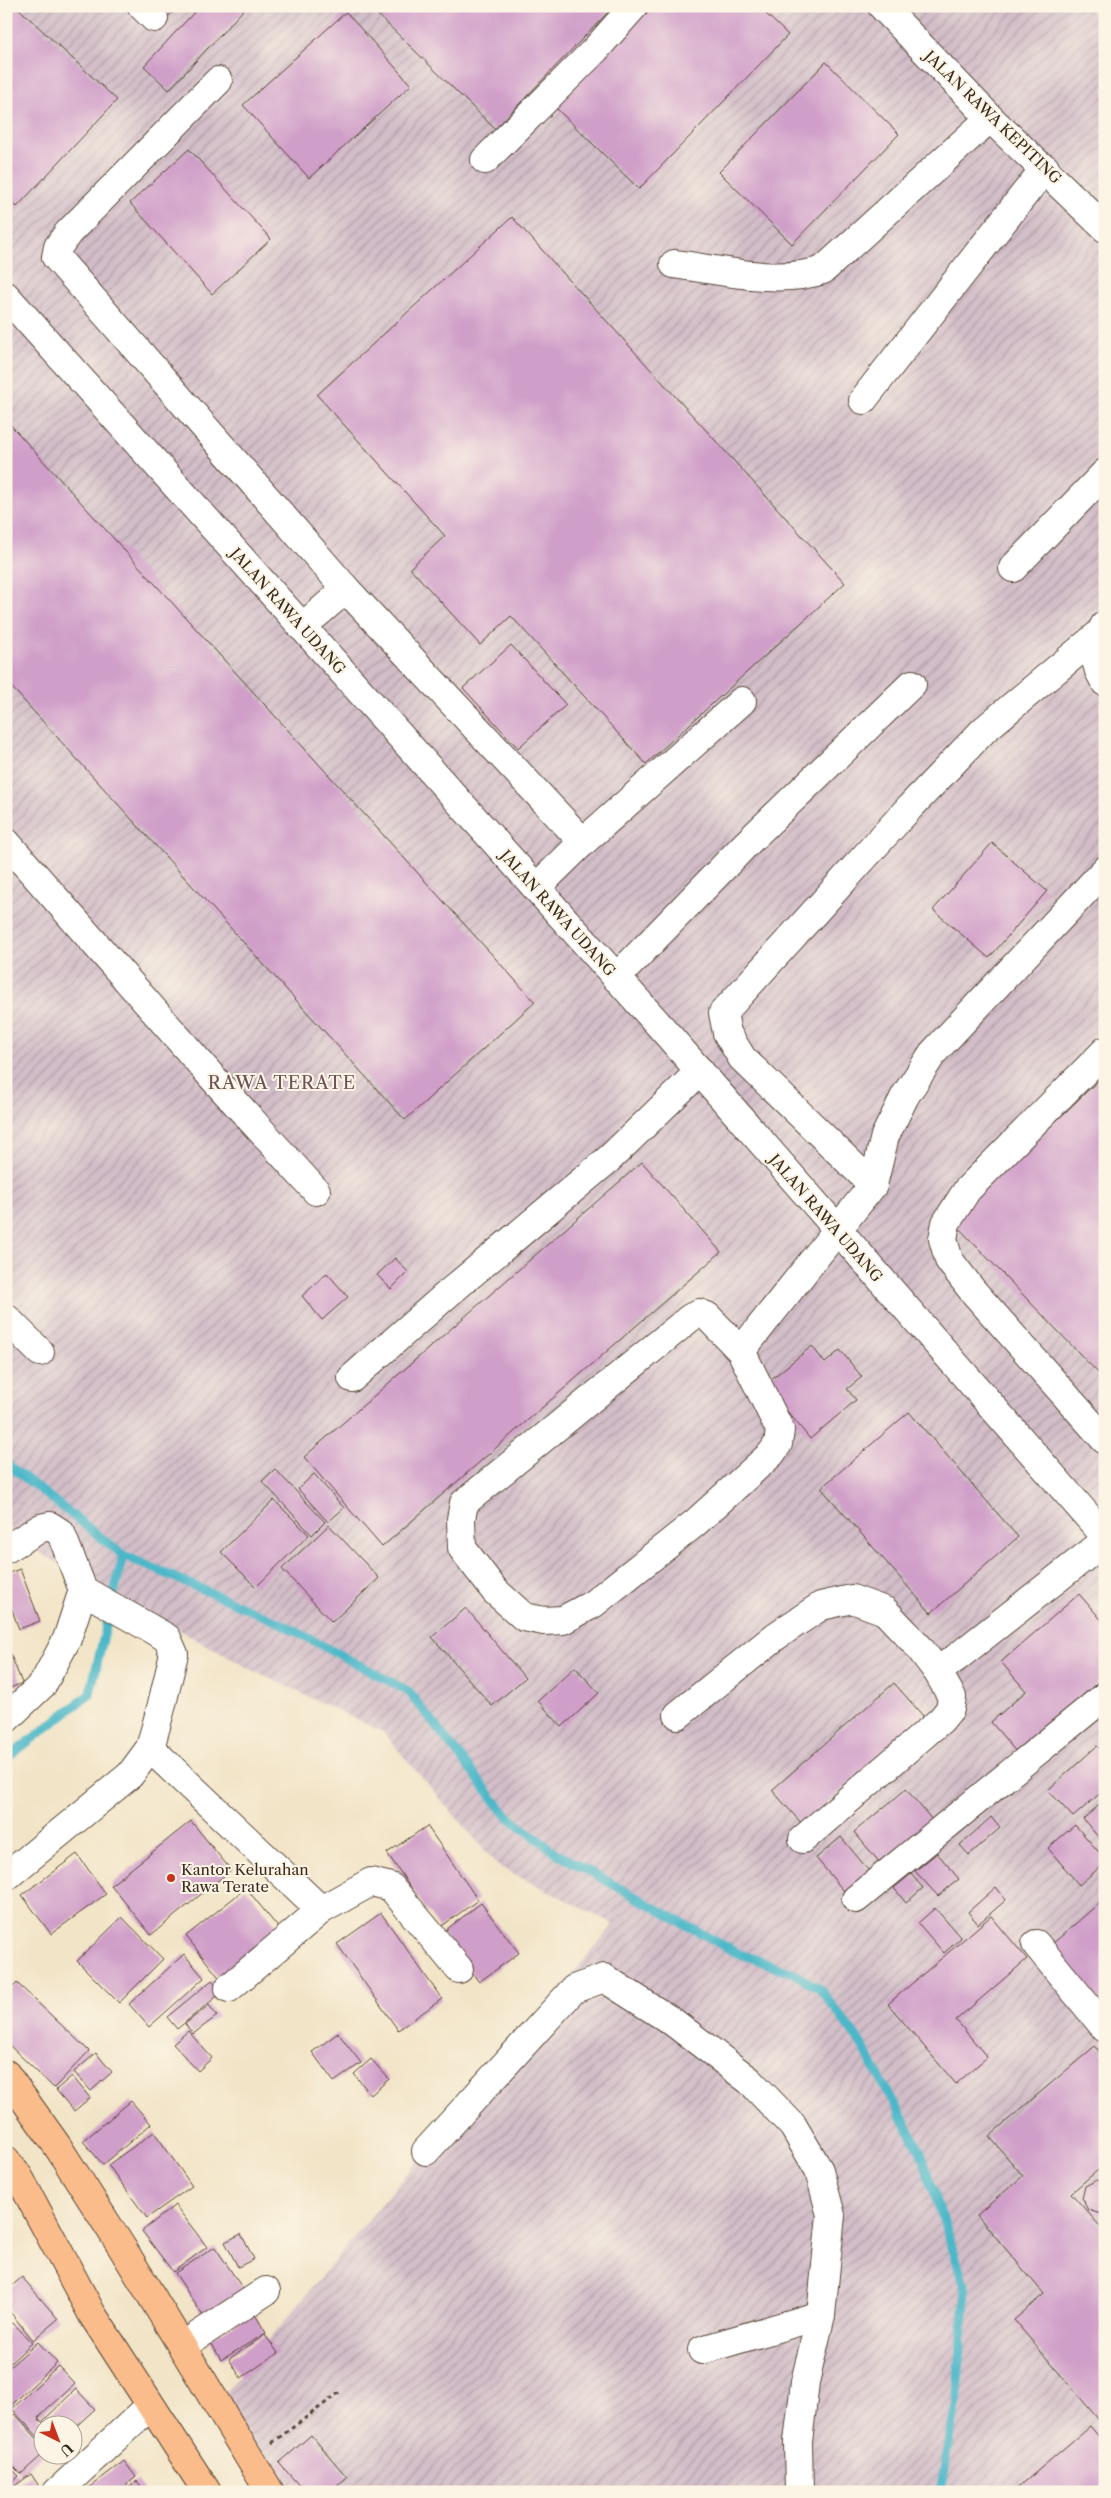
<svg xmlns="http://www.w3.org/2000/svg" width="1111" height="2498" viewBox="0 0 1111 2498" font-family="'Libre Caslon Text',serif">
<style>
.industrial{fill:url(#industrial-furrows)}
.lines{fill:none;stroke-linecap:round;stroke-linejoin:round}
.stream{stroke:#4bb7c8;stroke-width:9}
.building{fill:#d09fc9}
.minor-casing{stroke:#564637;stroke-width:30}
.major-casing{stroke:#564637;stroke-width:30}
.path{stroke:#564637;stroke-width:3;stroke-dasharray:4 4;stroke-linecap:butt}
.minor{stroke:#fff;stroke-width:28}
.major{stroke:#fabc8b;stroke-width:28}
.poi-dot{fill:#c8321e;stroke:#fcf5e5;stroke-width:2}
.labels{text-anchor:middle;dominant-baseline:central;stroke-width:4;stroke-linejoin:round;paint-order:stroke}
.street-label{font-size:15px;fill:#3b2a1e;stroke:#fcf5e5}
.poi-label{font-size:15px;fill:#3b2a1e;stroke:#fcf5e5;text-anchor:start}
.quarter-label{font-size:18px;letter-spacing:1px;fill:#6f535a;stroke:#fcf5e5}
</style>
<defs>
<pattern id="industrial-furrows" width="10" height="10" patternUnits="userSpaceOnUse" patternTransform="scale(1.25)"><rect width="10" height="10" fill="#d2bdc8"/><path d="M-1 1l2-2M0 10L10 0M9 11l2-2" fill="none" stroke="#ac9aa2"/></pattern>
</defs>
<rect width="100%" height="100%" fill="#fcf5e5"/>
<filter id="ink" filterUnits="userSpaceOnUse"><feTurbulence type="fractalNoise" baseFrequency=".02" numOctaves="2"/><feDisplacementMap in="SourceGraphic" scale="10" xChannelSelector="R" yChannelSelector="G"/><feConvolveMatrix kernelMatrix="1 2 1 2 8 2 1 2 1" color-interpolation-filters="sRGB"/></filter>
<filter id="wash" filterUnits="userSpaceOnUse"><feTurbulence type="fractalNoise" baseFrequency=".0096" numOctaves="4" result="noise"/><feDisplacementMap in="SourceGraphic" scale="20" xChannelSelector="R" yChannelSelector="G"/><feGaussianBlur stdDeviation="1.12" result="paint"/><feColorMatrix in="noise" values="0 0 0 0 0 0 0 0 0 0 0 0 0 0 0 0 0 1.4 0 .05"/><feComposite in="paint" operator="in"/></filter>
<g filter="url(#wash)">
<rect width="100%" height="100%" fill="#f2e4c7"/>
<path class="industrial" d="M6 6H1105V2492H274L218 2401 614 1924 498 1866 383 1732 248 1668 42 1554 6 1525Z"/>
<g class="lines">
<g class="stream">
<path d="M6 1463 123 1555 90 1694 6 1759"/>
<path d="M123 1555 280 1623 408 1691 507 1816 556 1853 735 1952 793 1973 820 1989 860 2042 920 2150 966 2289 956 2405 940 2492"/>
</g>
</g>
<g id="blocks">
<g class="building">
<path d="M6 6H16L117 100 17 207 6 197Z"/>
<path d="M155 6H178L167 18Z"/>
<path d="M200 6H247L169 90 144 66Z"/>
<path d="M369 6H614L495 129Z"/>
<path d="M653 6H758L788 35 639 189 555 107Z"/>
<path d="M346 12 411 85 309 178 243 105Z"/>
<path d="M826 62 899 134 792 244 719 172Z"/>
<path d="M189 149 271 239 212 294 130 203Z"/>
<path d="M512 217 845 583 646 764 511 616 480 645 410 568 445 536 317 395Z"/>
<path d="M6 420 535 1002 405 1120 6 681Z"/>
<path d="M511 645 566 705 518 748 463 688Z"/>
<path d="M992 843 1047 891 989 958 933 910Z"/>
<path d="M1105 1074V1380L952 1221Z"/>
<path d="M642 1162 721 1252 382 1547 304 1457Z"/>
<path d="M395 1258 408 1272 391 1289 377 1275Z"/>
<path d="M327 1273 348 1297 322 1320 302 1296Z"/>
<path d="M812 1346 825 1363 840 1350 862 1377 847 1389 856 1400 810 1439 765 1384Z"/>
<path d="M909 1412 1018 1537 931 1613 821 1488Z"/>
<path d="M275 1469 325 1522 312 1535 262 1481Z"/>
<path d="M314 1474 344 1508 328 1522 298 1489Z"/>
<path d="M274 1500 309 1535 256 1587 221 1552Z"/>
<path d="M329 1525 379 1578 332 1622 282 1569Z"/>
<path d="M20 1569 40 1621 19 1629 6 1594V1574Z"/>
<path d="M1079 1594 1105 1624V1676L1017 1753 991 1722 1026 1691 1001 1662Z"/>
<path d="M466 1608 525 1678 492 1706 432 1637Z"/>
<path d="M6 1643 22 1683 6 1690Z"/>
<path d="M575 1667 599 1693 562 1727 538 1701Z"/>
<path d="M894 1683 924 1717 802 1824 772 1790Z"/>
<path d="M1097 1746 1105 1754V1789L1073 1817 1048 1790Z"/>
<path d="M906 1789 933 1821 881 1864 854 1832Z"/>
<path d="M1105 1800V1845L1083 1819Z"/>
<path d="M991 1817 1000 1828 969 1855 960 1845Z"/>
<path d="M191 1821 231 1870 151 1935 111 1885Z"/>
<path d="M1075 1825 1105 1859V1863L1079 1885 1048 1848Z"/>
<path d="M427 1826 478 1900 439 1928 387 1853Z"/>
<path d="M841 1837 874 1877 849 1897 816 1858Z"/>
<path d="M937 1853 959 1879 938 1896 915 1871Z"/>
<path d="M77 1854 106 1894 51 1934 22 1895Z"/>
<path d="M911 1874 923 1888 906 1903 894 1888Z"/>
<path d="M996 1887 1006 1900 978 1924 968 1912Z"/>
<path d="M246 1888 285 1936 225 1985 186 1936Z"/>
<path d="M1105 1898V2008L1051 1945Z"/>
<path d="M481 1903 519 1953 479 1982 442 1933Z"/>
<path d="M935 1908 961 1938 944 1953 918 1923Z"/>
<path d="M381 1913 442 1999 398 2030 337 1944Z"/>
<path d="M991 1916 1027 1959 956 2020 987 2057 956 2084 888 2004Z"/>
<path d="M122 1917 163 1959 119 2003 77 1961Z"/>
<path d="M184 1954 204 1978 149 2027 129 2004Z"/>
<path d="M212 1980 222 1992 177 2029 167 2017Z"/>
<path d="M17 1983 89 2051 54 2088 6 2042V1994Z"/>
<path d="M209 2005 217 2016 193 2034 185 2024Z"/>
<path d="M188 2031 212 2058 198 2071 173 2044Z"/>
<path d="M338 2033 361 2063 334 2082 312 2052Z"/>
<path d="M1095 2046 1105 2057V2164L1071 2193 1105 2232V2427L1014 2320 1044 2294 977 2215 1023 2176 989 2136Z"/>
<path d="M96 2053 112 2072 91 2091 74 2072Z"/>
<path d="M371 2059 389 2079 371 2095 354 2074Z"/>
<path d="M72 2076 90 2098 74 2111 56 2090Z"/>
<path d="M131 2101 151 2124 103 2165 83 2141Z"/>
<path d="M154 2132 192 2186 147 2218 108 2165Z"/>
<path d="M1097 2180 1105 2181V2213L1101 2214 1088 2210 1082 2199 1085 2186Z"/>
<path d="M175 2205 207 2247 173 2272 142 2231Z"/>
<path d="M241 2234 254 2259 238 2267 225 2242Z"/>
<path d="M215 2247 245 2292 205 2319 175 2273Z"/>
<path d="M22 2277 58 2319 33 2340 6 2307V2291Z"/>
<path d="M254 2313 266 2333 221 2360 209 2339Z"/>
<path d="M13 2323 32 2343 6 2367V2329Z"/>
<path d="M265 2335 278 2353 241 2378 229 2359Z"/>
<path d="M38 2342 57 2363 6 2410V2370Z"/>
<path d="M58 2366 75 2384 38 2418 46 2426H42V2441L12 2409Z"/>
<path d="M76 2389 95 2409 72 2430V2426H48L43 2421Z"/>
<path d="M15 2414 42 2444V2455L21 2474 6 2459V2422Z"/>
<path d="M1090 2426 1105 2444V2492H1013Z"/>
<path d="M311 2435 347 2477 331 2492H305L279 2463Z"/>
<path d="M124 2461 136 2477 118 2492H83Z"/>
<path d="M6 2463 19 2476 6 2488Z"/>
<path d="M31 2474 43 2492H10L9 2490Z"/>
<path d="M137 2481 145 2492H122Z"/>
</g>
</g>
</g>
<g filter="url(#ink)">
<use href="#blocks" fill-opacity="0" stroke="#564637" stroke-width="1"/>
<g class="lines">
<g class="minor-casing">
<g id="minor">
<path d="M142 6 154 18"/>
<path d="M882 6 990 118 1105 228"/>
<path d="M218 81 68 233 58 247 56 257 346 589 583 842"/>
<path d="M485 160 595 50 634 6"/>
<path d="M674 264C721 270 778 285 823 270L990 118"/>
<path d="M6 296 668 1035 1105 1536"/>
<path d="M863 400 1045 168"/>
<path d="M1013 568 1105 473"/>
<path d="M1104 626 1093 649 1099 671 1105 682"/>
<path d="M302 627 346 589"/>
<path d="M1099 634 984 730 910 807 723 1013 727 1033 742 1058 873 1185 885 1136 905 1096 933 1053 1105 870"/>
<path d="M6 842 213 1078 316 1191"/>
<path d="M536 888 583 842 742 701"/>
<path d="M616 978 747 843 912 684"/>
<path d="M1105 1051 967 1190 946 1223 943 1239 949 1260 972 1290 1105 1440"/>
<path d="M6 1318 40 1352"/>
<path d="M741 1351 707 1316 699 1313 690 1318 464 1503 461 1519 462 1548 495 1591 524 1617 544 1621 563 1620 593 1604 695 1523 771 1454 778 1444 780 1430 741 1351 873 1185"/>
<path d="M352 1378 451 1291 610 1158 700 1071"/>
<path d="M6 1549 41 1528 50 1526 61 1533 83 1590 67 1639 43 1684 6 1719"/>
<path d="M678 1715 776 1636 821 1606 852 1599 885 1611 918 1646 937 1671 956 1658 1105 1541"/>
<path d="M150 1748 321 1910"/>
<path d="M803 1839 941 1720 950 1709 952 1697 937 1671"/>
<path d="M6 1877 130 1775 150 1748 161 1708 174 1654 167 1638 83 1590"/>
<path d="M856 1899 1105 1696"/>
<path d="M1036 1944 1105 2028"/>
<path d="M229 1988 321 1910 371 1882 391 1887 459 1969"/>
<path d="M426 2151 574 1989 604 1978 673 2022 750 2081 793 2126 819 2170 831 2215 821 2315 805 2382 798 2442 799 2492"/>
<path d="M182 2346 266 2291"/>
<path d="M702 2350 821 2315"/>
<path d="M57 2492 150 2406"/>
</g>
</g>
<g class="major-casing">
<g id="major">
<path d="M6 2074 58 2147 123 2249 270 2492"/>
<path d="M6 2160 19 2177 92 2314 207 2492"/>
</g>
</g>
<path class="path" d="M272 2443 340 2392"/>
<use href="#minor" class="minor"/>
<use href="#major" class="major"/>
</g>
</g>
<circle class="poi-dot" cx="171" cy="1878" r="5"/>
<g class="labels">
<g class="street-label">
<text transform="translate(993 117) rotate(44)">JALAN RAWA KEPITING</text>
<text transform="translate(288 611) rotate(48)">JALAN RAWA UDANG</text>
<text transform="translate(558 913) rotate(48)">JALAN RAWA UDANG</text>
<text transform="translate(826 1218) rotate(49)">JALAN RAWA UDANG</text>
</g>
<g class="poi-label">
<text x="181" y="1869">Kantor Kelurahan<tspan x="181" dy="17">Rawa Terate</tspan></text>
</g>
<g class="quarter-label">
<text x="282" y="1083">RAWA TERATE</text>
</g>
</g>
<rect width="1111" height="2498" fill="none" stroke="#fcf5e5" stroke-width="25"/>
<g transform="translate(58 2440) rotate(138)"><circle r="24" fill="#fcf5e5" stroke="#afa495"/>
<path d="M0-4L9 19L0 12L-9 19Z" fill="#c8321e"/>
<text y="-8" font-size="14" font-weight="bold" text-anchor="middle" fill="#3b2a1e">U</text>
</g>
</svg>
